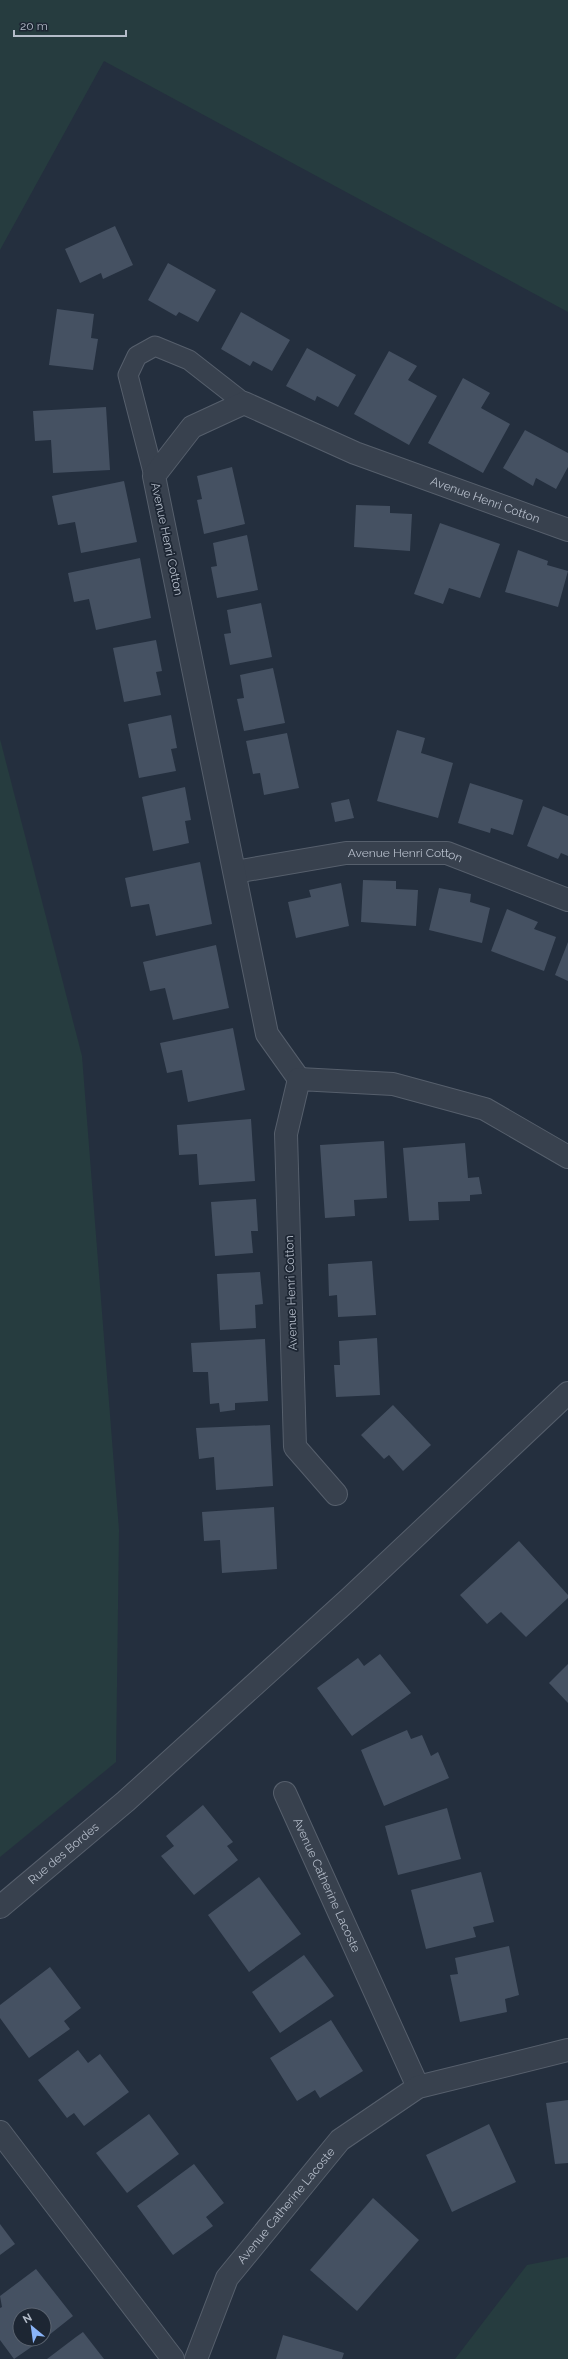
<svg xmlns="http://www.w3.org/2000/svg" width="568" height="2359" viewBox="0 0 568 2359" font-family="Raleway,sans-serif">
<style>
.green{fill:#263c3f}
.building{fill:#455162}
.lines{fill:none;stroke-linecap:round;stroke-linejoin:round}
.service-casing{stroke:#565f6c;stroke-width:21}
.minor-casing{stroke:#565f6c;stroke-width:24}
.tertiary-casing{stroke:#565f6c;stroke-width:24}
.service{stroke:#38414e;stroke-width:19}
.minor{stroke:#38414e;stroke-width:22}
.tertiary{stroke:#38414e;stroke-width:22}
.labels{text-anchor:middle;dominant-baseline:central;stroke-width:3.5;stroke-linejoin:round;paint-order:stroke}
.street-label{font-size:12px;fill:#b4bcc9;stroke:#1d2633}
</style>
<rect width="100%" height="100%" fill="#242f3e"/>
<g class="green">
<path d="M0 0H568V312L104 61 0 250Z"/>
<path d="M0 739 82 1056 119 1530 116 1762 0 1857Z"/>
<path d="M568 2257V2359H455L527 2265Z"/>
</g>
<g class="building">
<path d="M115 226 133 265 103 279 101 273 80 283 65 249Z"/>
<path d="M168 263 216 290 198 322 179 312 176 316 148 300Z"/>
<path d="M57 309 94 314 91 338 98 339 93 370 49 365Z"/>
<path d="M241 312 290 340 272 371 253 361 250 366 221 349Z"/>
<path d="M307 348 356 375 338 407 317 396 315 401 286 386Z"/>
<path d="M389 351 417 366 408 380 437 396 409 445 354 414Z"/>
<path d="M463 378 490 393 481 408 510 424 483 473 428 443Z"/>
<path d="M106 407 110 470 53 473 51 440 35 441 33 411Z"/>
<path d="M525 430 568 453V467L556 489 536 478 533 486 503 468Z"/>
<path d="M232 467 245 524 204 534 197 500 202 499 197 476Z"/>
<path d="M124 481 137 542 81 553 75 522 58 525 52 496Z"/>
<path d="M356 505 390 506V513L412 514 410 551 354 547Z"/>
<path d="M440 523 500 544 480 598 449 588 443 604 414 594Z"/>
<path d="M247 535 258 590 217 598 211 567 217 566 213 543Z"/>
<path d="M518 550 548 561 547 565 568 571 558 607 505 592Z"/>
<path d="M140 558 151 618 96 630 89 599 74 602 68 573Z"/>
<path d="M261 603 272 657 230 665 224 634 231 633 227 610Z"/>
<path d="M156 640 162 671 156 672 161 695 124 702 113 648Z"/>
<path d="M273 668 285 723 244 731 237 699 244 698 240 675Z"/>
<path d="M171 715 177 748 171 749 176 771 139 778 128 724Z"/>
<path d="M397 730 425 738 421 753 453 763 438 818 377 801Z"/>
<path d="M287 733 299 788 264 795 260 773 253 774 246 741Z"/>
<path d="M470 783 523 800 513 835 491 828 490 833 458 823Z"/>
<path d="M185 787 191 820 185 821 189 843 153 851 142 797Z"/>
<path d="M349 799 354 818 335 822 331 803Z"/>
<path d="M543 806 568 816V856L561 853 558 859 527 846Z"/>
<path d="M200 862 212 924 156 936 149 904 131 907 125 878Z"/>
<path d="M363 880 396 881V889L418 890 416 926 361 922Z"/>
<path d="M341 883 349 926 296 938 288 902 311 897 309 890Z"/>
<path d="M439 888 471 894 470 902 490 908 482 943 429 930Z"/>
<path d="M507 909 538 922 534 929 556 937 544 971 491 951Z"/>
<path d="M568 942V981L555 975Z"/>
<path d="M216 945 229 1008 173 1020 165 988 150 991 143 962Z"/>
<path d="M233 1028 245 1090 188 1102 182 1070 167 1073 160 1043Z"/>
<path d="M251 1119 255 1181 199 1185 197 1154 179 1155 177 1125Z"/>
<path d="M384 1141 387 1198 354 1200 355 1216 325 1218 320 1145Z"/>
<path d="M465 1143 468 1178 479 1177 482 1194 470 1195V1201L438 1202 439 1220 409 1221 403 1148Z"/>
<path d="M256 1199 258 1231H251L253 1253 215 1256 211 1202Z"/>
<path d="M372 1261 376 1315 338 1317 337 1295 329 1296 328 1264Z"/>
<path d="M260 1272 263 1304 255 1305 256 1328 220 1330 217 1274Z"/>
<path d="M377 1338 380 1395 336 1397 334 1365H340L339 1341Z"/>
<path d="M265 1339 268 1401 235 1403V1410L220 1412 219 1403 210 1404 208 1372H193L191 1343Z"/>
<path d="M393 1405 431 1445 403 1471 389 1455 384 1459 361 1435Z"/>
<path d="M270 1425 273 1486 216 1490 214 1457 199 1459 196 1428Z"/>
<path d="M274 1507 277 1569 222 1573 220 1540 204 1541 202 1512Z"/>
<path d="M519 1541 568 1595V1598L526 1637 501 1612 487 1624 460 1595Z"/>
<path d="M380 1654 411 1693 352 1736 317 1688 358 1658 364 1666Z"/>
<path d="M568 1664V1703L549 1683Z"/>
<path d="M407 1730 411 1739 422 1735 431 1756 438 1752 449 1778 384 1806 361 1750Z"/>
<path d="M203 1805 233 1842 227 1846 238 1860 194 1895 161 1856 174 1846 166 1836Z"/>
<path d="M447 1808 461 1859 398 1875 385 1826Z"/>
<path d="M481 1872 494 1922 473 1927 476 1937 426 1949 411 1890Z"/>
<path d="M259 1877 301 1934 249 1972 208 1915Z"/>
<path d="M509 1946 519 1995 505 1999 507 2012 460 2022 450 1975 458 1974 455 1958Z"/>
<path d="M304 1955 334 1996 280 2033 252 1992Z"/>
<path d="M50 1967 81 2008 64 2021 70 2029 29 2058 0 2018V2005Z"/>
<path d="M331 2020 363 2071 320 2098 315 2090 297 2101 270 2058Z"/>
<path d="M78 2050 88 2063 100 2054 129 2092 84 2126 74 2113 67 2118 38 2080Z"/>
<path d="M568 2100V2163L555 2164 546 2103Z"/>
<path d="M149 2114 179 2154 127 2193 96 2153Z"/>
<path d="M489 2124 516 2182 452 2212 426 2155Z"/>
<path d="M194 2164 224 2203 206 2217 213 2226 173 2255 137 2206Z"/>
<path d="M373 2198 419 2240 357 2311 310 2270Z"/>
<path d="M0 2224 15 2244 0 2255Z"/>
<path d="M36 2269 73 2316 44 2339V2315H20V2339H43L14 2359 0 2340V2308L2 2307 0 2296Z"/>
<path d="M83 2332 104 2359H47L76 2337Z"/>
<path d="M283 2335 344 2353 342 2359H276Z"/>
</g>
<g class="lines">
<g class="service-casing">
<path id="service" d="M154 476 128 375 137 356 155 346 189 360 244 403"/>
</g>
<g class="minor-casing">
<g id="minor">
<path id="s1" d="M235 872 346 853H447L568 900"/>
<path id="s2" d="M299 1079 267 1034 154 476 192 427 244 403 355 453 568 530"/>
<path d="M336 1494 295 1447 286 1134 299 1079 393 1084 485 1109 568 1157"/>
<path id="s3" d="M285 1793 418 2087"/>
<path d="M0 2132 173 2359"/>
<path id="s4" d="M196 2359 227 2278 340 2140 418 2087 568 2050"/>
</g>
</g>
<g class="tertiary-casing">
<g id="tertiary">
<path id="s5" d="M0 1907 126 1801 349 1599 568 1393"/>
</g>
</g>
<use href="#service" class="service"/>
<use href="#minor" class="minor"/>
<use href="#tertiary" class="tertiary"/>
</g>
<g class="labels">
<g class="street-label">
<text stroke="none"><textPath href="#s2" startOffset="1004">Avenue Henri Cotton</textPath></text>
<text transform="translate(167 539) rotate(78)">Avenue Henri Cotton</text>
<text stroke="none"><textPath href="#s1" startOffset="172">Avenue Henri Cotton</textPath></text>
<text transform="translate(291 1293) rotate(-92)">Avenue Henri Cotton</text>
<text stroke="none"><textPath href="#s5" startOffset="83">Rue des Bordes</textPath></text>
<text stroke="none"><textPath href="#s3" startOffset="101">Avenue Catherine Lacoste</textPath></text>
<text stroke="none"><textPath href="#s4" startOffset="180">Avenue Catherine Lacoste</textPath></text>
</g>
</g>
<g transform="translate(32 2327) rotate(331)"><circle r="19" fill="#1d2633" stroke="#59626f"/>
<path d="M0-3L7 15L0 10L-7 15Z" fill="#8ab4f8"/>
<text y="-6" font-size="11" font-weight="bold" text-anchor="middle" fill="#b4bcc9">N</text>
</g>
<path d="M14 30v6h112v-6" fill="none" stroke="#b4bcc9" stroke-width="2"/>
<text x="20" y="30" font-size="12" fill="#b4bcc9" stroke="#1d2633" stroke-width="3" paint-order="stroke">20 m</text>
</svg>
